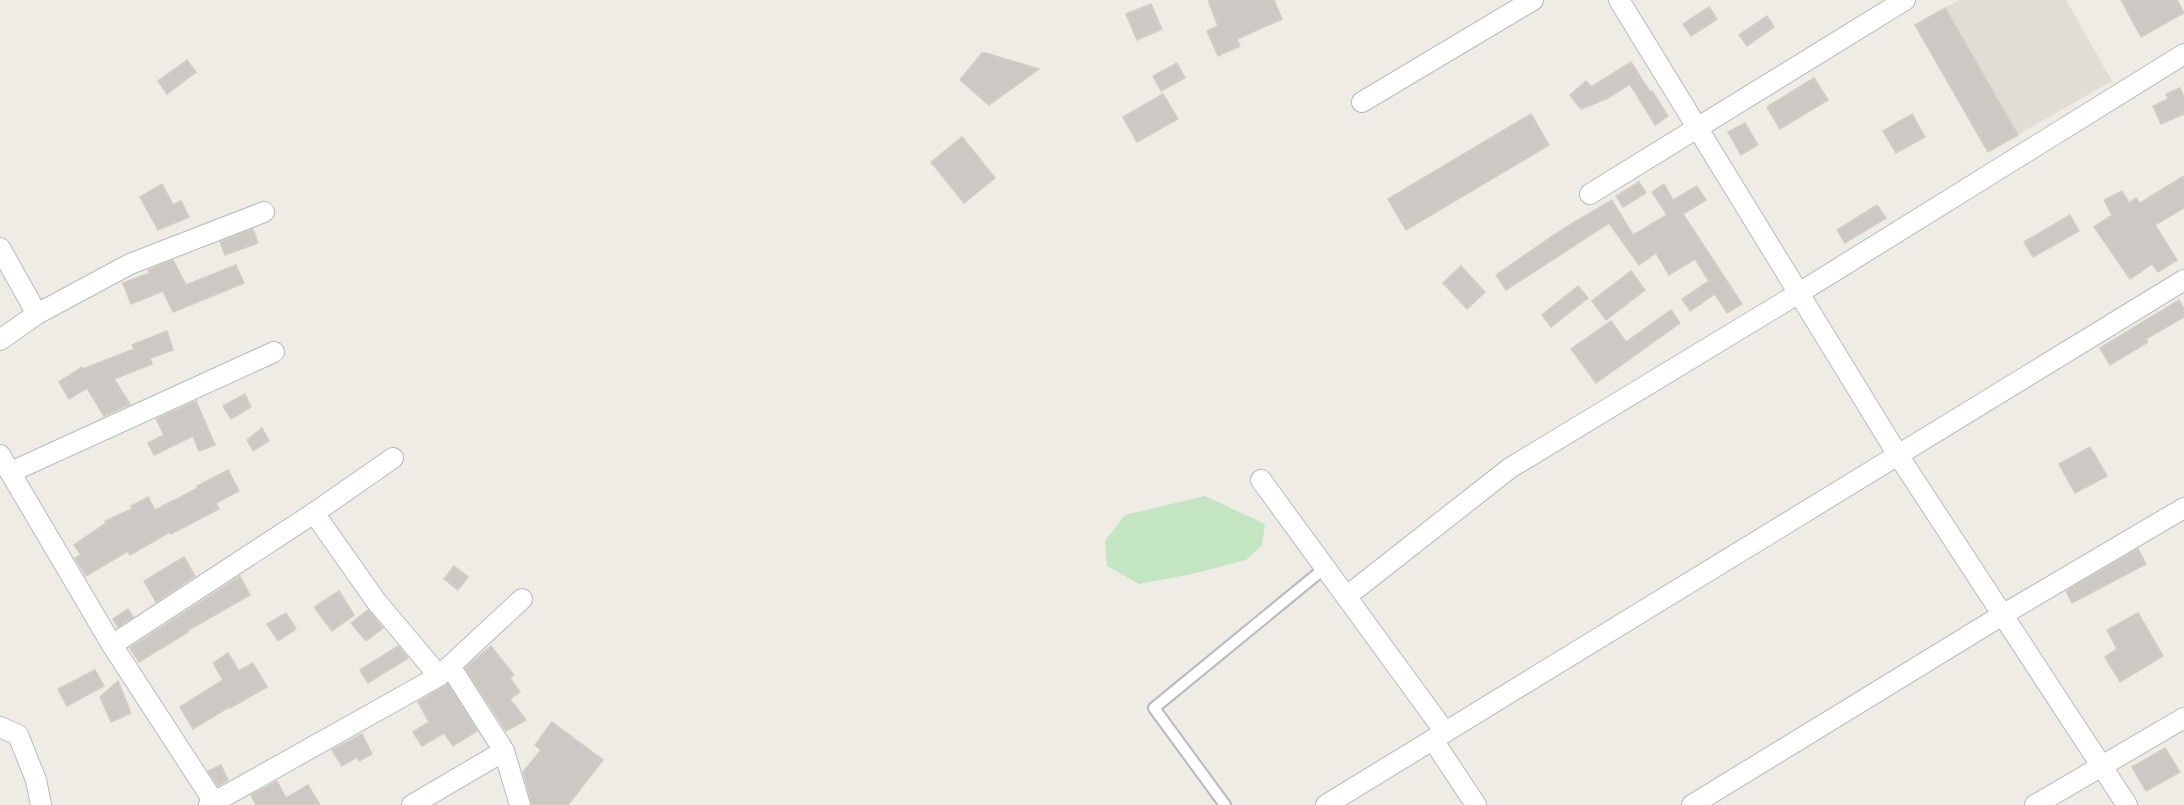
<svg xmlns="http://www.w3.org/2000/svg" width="2184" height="805" viewBox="0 0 2184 805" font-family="Ubuntu,sans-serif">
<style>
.education{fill:#e1ddd5}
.green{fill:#c3e5c1}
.building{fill:#ccc8c3;stroke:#d3cdc3;stroke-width:1.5}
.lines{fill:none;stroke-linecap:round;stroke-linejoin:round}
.lane-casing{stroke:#b7babe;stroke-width:14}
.street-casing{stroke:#b7babe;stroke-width:22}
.lane{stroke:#fff;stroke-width:10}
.street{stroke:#fff;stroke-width:20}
</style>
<rect width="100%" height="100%" fill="#eeece4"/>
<path class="education" d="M1959 0H2066L2112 81 1988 152 1915 25Z"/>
<path class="green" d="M1205 496 1265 524 1262 545 1246 560 1192 574 1139 584 1107 566 1105 541 1125 515Z"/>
<g class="building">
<path d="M1208 0H1274L1282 19 1237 39 1240 46 1218 56 1207 31 1218 26Z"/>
<path d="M2121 0H2177L2184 13 2141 37Z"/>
<path d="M1151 4 1162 29 1137 40 1126 14Z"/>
<path d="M1709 7 1717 19 1691 36 1683 24Z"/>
<path d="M1945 8 2018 135 1988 152 1915 25Z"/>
<path d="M1767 16 1774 27 1747 46 1739 35Z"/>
<path d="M982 53H986L1039 69 989 105 960 80Z"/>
<path d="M187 60 196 72 167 94 158 81Z"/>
<path d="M1631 62 1650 92 1652 91 1668 116 1655 125 1630 84 1608 98 1581 109 1570 95 1586 81 1591 87Z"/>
<path d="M1177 63 1185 78 1161 91 1153 76Z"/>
<path d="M1814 78 1828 100 1780 129 1767 107Z"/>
<path d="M2180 88 2184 97V114L2161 124 2153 106 2168 99 2166 94Z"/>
<path d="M1163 94 1178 119 1137 142 1123 117Z"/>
<path d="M1531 114 1549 145 1406 230 1388 199Z"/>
<path d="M1912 114 1925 137 1896 153 1883 131Z"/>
<path d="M1745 123 1758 145 1741 155 1728 132Z"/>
<path d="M962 137 995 178 964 203 931 162Z"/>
<path d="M2184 176V208L2155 225 2177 260 2158 272 2152 264 2130 279 2094 227 2112 215 2104 200 2122 191 2129 203 2136 198 2140 203Z"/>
<path d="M1639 182 1646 193 1623 207 1616 196Z"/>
<path d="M162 184 173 205 181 201 189 217 158 230 140 197Z"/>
<path d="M1664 184 1673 200 1697 186 1706 200 1683 214 1742 304 1727 313 1715 294 1690 311 1682 299 1709 281 1695 259 1669 275 1656 253 1639 265 1609 223 1506 290 1496 275 1563 229 1612 200 1633 235 1667 215 1652 192Z"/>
<path d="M1877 205 1886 218 1845 243 1837 230Z"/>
<path d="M2070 215 2079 231 2033 257 2024 242Z"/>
<path d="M253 229 258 243 225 255 220 242Z"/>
<path d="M173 260 186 285 236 265 244 283 173 312 163 291 131 304 123 283 150 273 148 270Z"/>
<path d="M1461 266 1485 292 1467 309 1443 283Z"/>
<path d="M1631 271 1645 290 1606 320 1592 301Z"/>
<path d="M1578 286 1588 298 1551 327 1542 315Z"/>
<path d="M2179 300 2184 309V317L2146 339 2148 342 2110 365 2100 348Z"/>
<path d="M1671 310 1680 323 1596 383 1571 349 1611 321 1626 342Z"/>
<path d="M167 331 173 350 150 358 152 364 114 379 130 404 104 416 87 388 69 399 59 382 82 367 83 369 134 349 132 345Z"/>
<path d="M245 394 251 407 231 419 223 406Z"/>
<path d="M196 401 215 445 199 451 193 436 154 455 148 443 164 435 156 419Z"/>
<path d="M262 428 269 441 253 451 247 440Z"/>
<path d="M2090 447 2107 476 2075 493 2059 464Z"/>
<path d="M228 470 239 491 216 503 219 509 171 534 170 532 130 555 128 551 86 576 75 558 81 555 74 545 106 523 105 521 132 509 131 506 148 497 155 510 198 488 197 486Z"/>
<path d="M2138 549 2146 564 2072 603 2066 591Z"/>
<path d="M184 557 195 576 156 602 144 581Z"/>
<path d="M454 566 468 577 458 590 444 579Z"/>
<path d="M240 576 250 595 187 631 188 632 139 662 130 648Z"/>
<path d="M339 591 354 615 332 631 314 607Z"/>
<path d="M128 609 133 617 118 627 113 619Z"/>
<path d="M368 610 383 628 366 641 351 623Z"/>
<path d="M286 613 296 629 278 641 267 624Z"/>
<path d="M2138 613 2163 656 2120 682 2105 657 2117 649 2107 630Z"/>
<path d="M398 646 408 658 368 683 360 670Z"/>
<path d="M491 646 514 675 510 678 520 692 510 699 526 720 506 731 465 668Z"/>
<path d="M228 653 239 671 253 663 267 687 230 708 229 707 193 729 180 707 223 680 213 663Z"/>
<path d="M95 670 104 686 67 706 58 689Z"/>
<path d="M118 681 131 713 111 722 100 697Z"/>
<path d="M448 684 477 731 453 746 444 733 422 746 413 732 429 722 418 702Z"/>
<path d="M552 722 603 760 568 805H532L523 772 541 750 535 745Z"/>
<path d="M362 734 372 754 359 761 357 757 342 766 332 750Z"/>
<path d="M2165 748 2180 772 2146 791 2132 767Z"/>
<path d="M221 765 228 780 218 786 208 771Z"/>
<path d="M277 781 286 798 308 785 320 805H256L251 795Z"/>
</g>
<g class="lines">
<g class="lane-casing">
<path id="lane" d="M1225 805 1154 708 1326 567"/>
</g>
<g class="street-casing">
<g id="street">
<path d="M1619 0 1898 455 2127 805"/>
<path d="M1362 102 1533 0"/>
<path d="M1590 194 1905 0"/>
<path d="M0 248 37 314"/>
<path d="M0 340 37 314 130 264 264 212"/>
<path d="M0 455 112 645 216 805"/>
<path d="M11 472 274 352"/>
<path d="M1261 480 1445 732"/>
<path d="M314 513 376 601 439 676"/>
<path d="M1347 596 1510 468 1799 293 2184 54"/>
<path d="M112 645 314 513 393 458"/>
<path d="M450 666 504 751"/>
<path d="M0 727 18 735 36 780 41 805"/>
<path d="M1433 740 1476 805"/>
<path d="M209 805 439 676 522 599"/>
<path d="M412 805 504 751 520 805"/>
<path d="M1326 805 2184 280"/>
<path d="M1692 805 2004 614 2184 508"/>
<path d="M2035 805 2184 718"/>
</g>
</g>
<use href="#lane" class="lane"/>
<use href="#street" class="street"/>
</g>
</svg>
